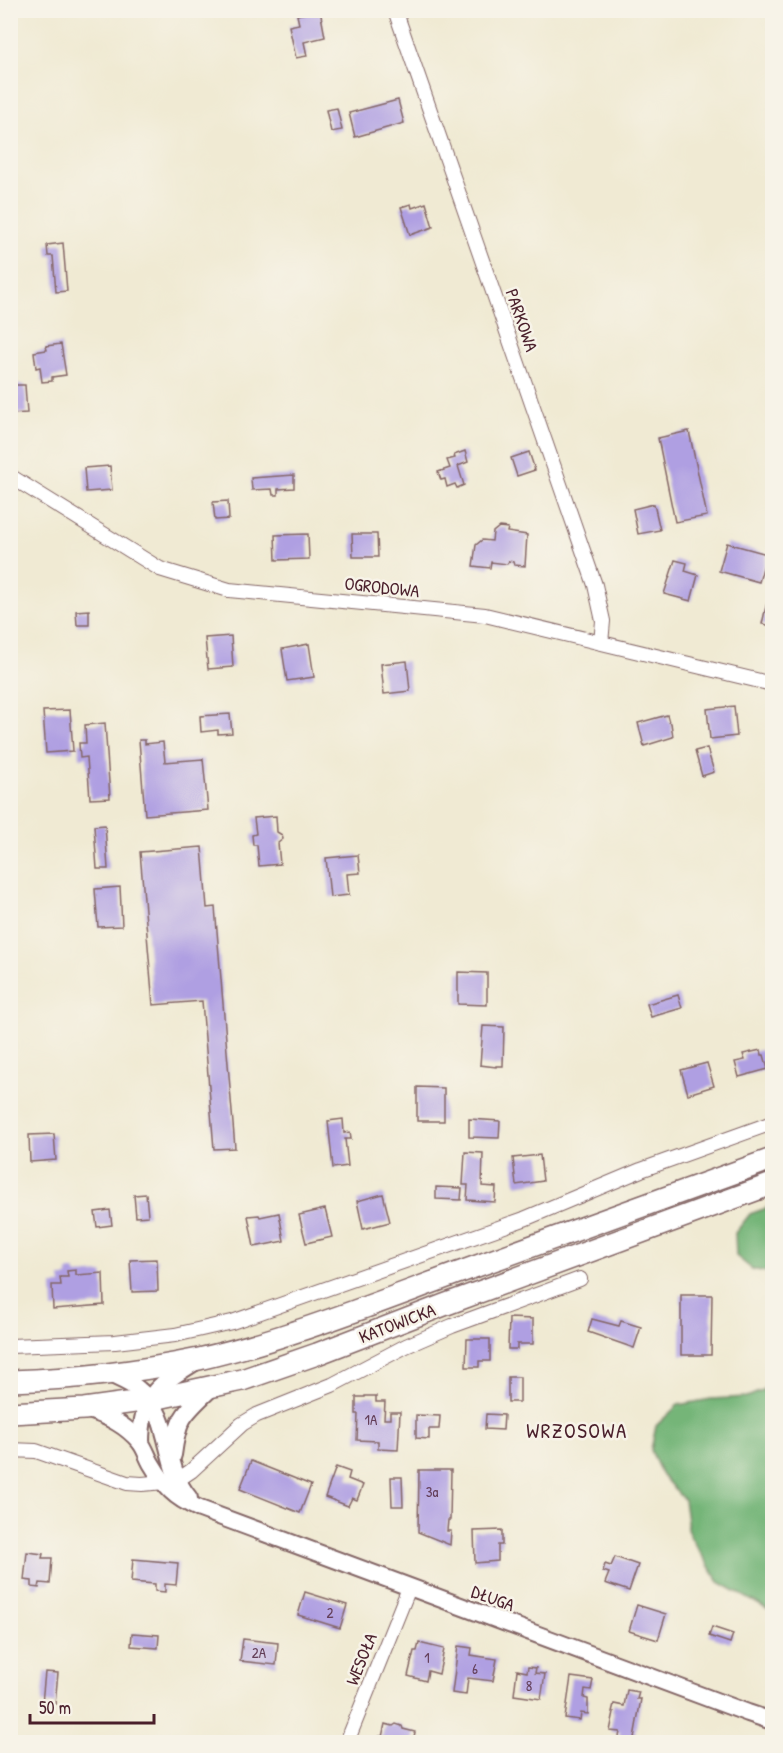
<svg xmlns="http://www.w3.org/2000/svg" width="783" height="1753" viewBox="0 0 783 1753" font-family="'Patrick Hand',sans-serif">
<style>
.forest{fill:#74b578;stroke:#5f6a52;stroke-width:1.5}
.building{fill:#af9fe2}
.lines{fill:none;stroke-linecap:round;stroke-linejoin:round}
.minor-casing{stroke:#846666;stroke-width:16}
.tertiary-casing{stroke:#846666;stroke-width:20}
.primary-casing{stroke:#846666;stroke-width:24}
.minor{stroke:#fff;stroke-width:14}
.tertiary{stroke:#fff;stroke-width:16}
.primary{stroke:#fff;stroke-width:21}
.labels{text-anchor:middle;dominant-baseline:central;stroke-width:5;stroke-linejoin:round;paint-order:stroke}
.number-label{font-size:15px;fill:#633f59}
.street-label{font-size:18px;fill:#4a1f2b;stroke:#f7f3e8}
.quarter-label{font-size:21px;letter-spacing:1.5px;fill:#4a1f2b;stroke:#f7f3e8}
</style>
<rect width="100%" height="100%" fill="#f7f3e8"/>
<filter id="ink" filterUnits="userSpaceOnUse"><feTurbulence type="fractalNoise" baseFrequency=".0167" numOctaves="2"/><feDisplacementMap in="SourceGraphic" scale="12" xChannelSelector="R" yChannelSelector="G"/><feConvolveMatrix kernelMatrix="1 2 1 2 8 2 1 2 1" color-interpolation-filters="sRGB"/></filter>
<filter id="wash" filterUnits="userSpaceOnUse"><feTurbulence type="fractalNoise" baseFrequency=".008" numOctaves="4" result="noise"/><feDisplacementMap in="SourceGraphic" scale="24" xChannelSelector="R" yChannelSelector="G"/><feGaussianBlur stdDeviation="1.35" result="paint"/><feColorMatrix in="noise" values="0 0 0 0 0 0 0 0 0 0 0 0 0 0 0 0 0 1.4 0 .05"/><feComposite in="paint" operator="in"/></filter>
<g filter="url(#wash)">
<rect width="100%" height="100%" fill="#f0ead3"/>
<g class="forest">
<path d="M772 1206V1273L752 1269 736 1256 735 1233 750 1214Z"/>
<path d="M772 1379V1612L719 1582 689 1535 684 1500 661 1474 651 1450 656 1426 678 1405 711 1399 747 1397 762 1391Z"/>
</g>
<g id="blocks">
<g class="building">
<path d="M320 10 325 37 304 42 307 56 296 58 289 26 299 24 297 15Z"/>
<path d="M398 100 404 123 355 137 349 113Z"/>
<path d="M337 108 342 130 331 132 326 110Z"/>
<path d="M426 203 433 227 410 235 401 207 411 204 412 208Z"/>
<path d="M63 243 67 291 56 292 53 256H48L47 245Z"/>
<path d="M15 267 17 290H10V268Z"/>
<path d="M61 344 66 375 52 377V381L42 382 40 367 36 368 34 352 47 350 46 346Z"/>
<path d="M10 385H25L27 413 10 414Z"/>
<path d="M689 431 707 516 675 522 658 438Z"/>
<path d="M465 451 468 462 458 466 464 485 457 488 455 484 447 487 445 479 441 480 438 472 450 468 447 460 455 458 454 455Z"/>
<path d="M529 452 535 470 517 476 511 458Z"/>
<path d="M110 466 112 490 86 492 84 468Z"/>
<path d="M294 475V488L278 489V495H273L272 489 252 490 251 478Z"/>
<path d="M228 501 229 519 215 520 213 502Z"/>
<path d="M654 504 660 530 638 534 633 509Z"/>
<path d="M499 527 508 528 507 532 527 535 525 566 514 565 513 562 509 561 507 564 491 562 490 568 473 566 476 545 482 540 492 541 493 532Z"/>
<path d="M308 534 309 559 276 560 275 535Z"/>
<path d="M352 534H377L378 557H353Z"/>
<path d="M727 543 767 554 759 582 719 571Z"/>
<path d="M675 560 687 563 685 571 698 575 691 601 664 594Z"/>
<path d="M768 598 772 599V626L762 624Z"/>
<path d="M89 610V625H77L76 611Z"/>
<path d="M231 636 233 667 208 669 205 638Z"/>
<path d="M309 644 314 677 287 681 282 649Z"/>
<path d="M407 661 410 691 384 694 381 664Z"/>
<path d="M734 706 737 736 710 739 707 709Z"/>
<path d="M70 710 73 751 46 753 43 711Z"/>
<path d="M230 714 232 733 218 734V730L201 732 200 716Z"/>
<path d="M667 715 669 722 671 723 673 737 644 746 638 723Z"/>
<path d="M105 723 110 798 90 799 87 757 80 758 79 743H86L85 725Z"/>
<path d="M139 740H145V744L163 742 165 762 203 759 208 810 145 815Z"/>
<path d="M707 748 714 772 702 776 695 751Z"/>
<path d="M276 816 277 832 282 835 283 839 278 843 280 864 259 866 257 845H253L252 835 256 834 254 818Z"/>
<path d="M105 825 108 869H97L94 826Z"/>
<path d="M202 847 207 908 215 907 235 1148 214 1149 202 1001 153 1005 140 852Z"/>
<path d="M358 855 360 873 347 874 349 895 330 897 326 858Z"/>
<path d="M120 887 122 926 98 927 95 889Z"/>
<path d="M458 972 487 973V1005L458 1004Z"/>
<path d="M678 995 682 1008 651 1017 647 1004Z"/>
<path d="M483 1026 504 1027 503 1066H496V1067L480 1065Z"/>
<path d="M761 1050 762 1055H764L768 1069 739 1077 735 1062 745 1060 743 1054Z"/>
<path d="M707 1063 714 1086 688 1094 681 1070Z"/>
<path d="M417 1087 444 1088V1121H417Z"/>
<path d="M343 1119 344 1133 350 1132 351 1139H345L348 1166 333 1168 328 1121Z"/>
<path d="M469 1119 500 1121 499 1138 469 1137Z"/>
<path d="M54 1134 56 1160 30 1162 29 1135Z"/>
<path d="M465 1152 483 1153 482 1186 496 1187 495 1202 467 1200 468 1185H463Z"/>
<path d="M540 1155 543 1181 516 1185 513 1158Z"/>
<path d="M436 1187 462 1188 461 1200 436 1199Z"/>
<path d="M146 1194 148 1216 136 1217 134 1195Z"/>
<path d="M383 1194 390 1222 363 1229 357 1201Z"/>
<path d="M325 1209 332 1237 306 1243 299 1215Z"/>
<path d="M110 1210 112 1225 97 1227 95 1212Z"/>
<path d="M279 1213 284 1241 254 1247 248 1216 259 1215 260 1217Z"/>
<path d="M157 1259 158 1291 132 1292 130 1260Z"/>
<path d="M76 1270V1275L103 1273 104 1305 53 1309 52 1285H61L60 1277H68L67 1271Z"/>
<path d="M681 1295H712L711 1355H681Z"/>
<path d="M509 1318 533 1319V1344H517V1349H508Z"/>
<path d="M592 1319 619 1326 621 1321 641 1327 634 1348 588 1332Z"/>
<path d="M467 1339H490V1361H479V1367H466Z"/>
<rect x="508" y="1377" width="12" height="25"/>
<path d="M365 1396H376V1402H385L384 1419H390V1412H400L398 1450 378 1449V1441L357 1440 358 1414H356V1397H365Z"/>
<path d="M486 1414 504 1415 503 1430 485 1429Z"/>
<path d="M416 1415 440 1416 439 1429H429V1439L416 1438Z"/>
<path d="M251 1461 311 1485 300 1513 240 1489Z"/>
<path d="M336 1467 350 1472 348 1479 363 1485 357 1500 352 1498 348 1506 325 1497Z"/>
<path d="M419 1470H451L450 1520H448L447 1531H451L450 1545 418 1532Z"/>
<path d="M391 1477H402L403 1506H392Z"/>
<path d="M502 1530V1545H498V1561L475 1563 474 1531Z"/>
<path d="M27 1552 43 1554 42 1558H52L50 1584 40 1583 39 1588 32 1587V1581L24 1580Z"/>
<path d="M615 1557 638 1565 629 1591 605 1583 609 1573 603 1571 605 1564 611 1566Z"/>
<path d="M133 1559 178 1563 176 1585 165 1584V1592L155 1591V1584L131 1582Z"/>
<path d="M305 1592 347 1605 340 1628 298 1615Z"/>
<path d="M637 1605 666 1614 658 1640 629 1631Z"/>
<path d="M712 1627 733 1634 730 1643 709 1636Z"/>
<path d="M132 1633 159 1635 158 1648 131 1646Z"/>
<path d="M243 1639 278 1643 276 1665 240 1661Z"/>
<path d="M419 1643 444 1649 439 1674 428 1671 426 1681 408 1676 414 1651H417Z"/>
<path d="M458 1646 472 1648 471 1655 497 1659 493 1681 468 1678 466 1695 452 1693Z"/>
<path d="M528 1667 536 1668 535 1673 545 1674 541 1699 514 1695 517 1670 527 1672Z"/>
<path d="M45 1672 58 1673 55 1704 42 1703Z"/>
<path d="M571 1677 593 1680 591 1690 585 1689 584 1698 588 1699V1714L581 1713 580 1720 565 1718Z"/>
<path d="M627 1690 639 1692 637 1699H641L634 1738 640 1739 639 1742H618L620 1732 610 1731 614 1712H612L614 1704 624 1706Z"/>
<path d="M385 1724 393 1726 396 1724 402 1726 403 1729 415 1732 413 1742H379L380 1736 382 1737Z"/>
</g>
</g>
</g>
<g filter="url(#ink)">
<use href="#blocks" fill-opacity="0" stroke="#846666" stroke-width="1.5"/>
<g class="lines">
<g class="minor-casing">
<g id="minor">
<path d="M395 10 595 585 603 621 601 643"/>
<path d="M10 476 160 569 229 590 485 615 772 684"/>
<path d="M10 1346 115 1342 175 1335 232 1322 524 1219 641 1170 772 1123"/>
<path d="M10 1450 36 1451 127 1483 142 1484 176 1481 191 1471 242 1424 257 1415 332 1385 406 1346 452 1326 580 1279"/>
<path d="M347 1742 409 1588"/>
</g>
</g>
<g class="tertiary-casing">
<g id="tertiary">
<path d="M110 1374C120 1379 131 1383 139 1390 174 1417 162 1467 189 1498"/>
<path d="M85 1409C106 1415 126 1425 140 1442 145 1448 147 1456 151 1463 166 1488 173 1497 200 1509L748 1713 772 1721"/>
<path d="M141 1443C141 1395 157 1386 195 1362"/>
<path d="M173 1455C178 1416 184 1414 211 1388"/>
</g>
</g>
<g class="primary-casing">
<g id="primary">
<path d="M10 1381C74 1379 137 1372 199 1359 290 1338 378 1302 466 1270 568 1233 670 1196 772 1159"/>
<path d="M10 1413 84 1409 149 1400 242 1380 317 1354 444 1305 772 1184"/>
</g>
</g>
<use href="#minor" class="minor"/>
<use href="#tertiary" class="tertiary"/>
<use href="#primary" class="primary"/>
</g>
</g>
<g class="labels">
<g class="number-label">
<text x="371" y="1419">1A</text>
<text x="432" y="1491">3a</text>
<text x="330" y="1612">2</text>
<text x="259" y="1652">2A</text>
<text x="427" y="1657">1</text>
<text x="475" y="1668">6</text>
<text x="529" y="1685">8</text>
</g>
<g class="street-label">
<text transform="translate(522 320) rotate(71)">PARKOWA</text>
<text transform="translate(382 587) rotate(6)">OGRODOWA</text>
<text transform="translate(397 1323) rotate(-21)">KATOWICKA</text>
<text transform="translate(493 1598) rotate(20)">DŁUGA</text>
<text transform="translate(361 1659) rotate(-68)">WESOŁA</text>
</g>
<g class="quarter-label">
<text x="577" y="1430">WRZOSOWA</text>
</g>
</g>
<rect width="783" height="1753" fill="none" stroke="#f7f3e8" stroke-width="36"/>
<path d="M30 1714v9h124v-9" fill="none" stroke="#4a1f2b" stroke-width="3"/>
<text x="39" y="1714" font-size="18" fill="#4a1f2b" stroke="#f7f3e8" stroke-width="4.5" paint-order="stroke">50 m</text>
</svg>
